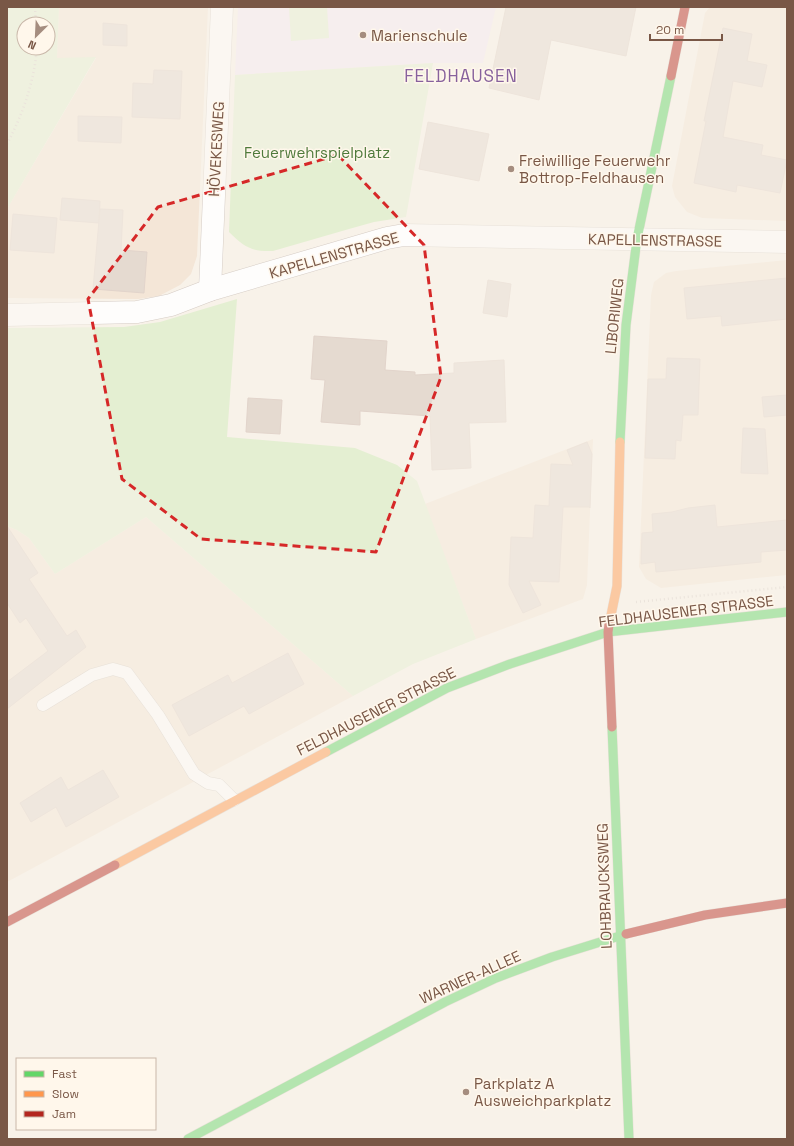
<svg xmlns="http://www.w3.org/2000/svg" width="794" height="1146" viewBox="0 0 794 1146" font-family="'Space Grotesk',sans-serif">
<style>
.residential{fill:#f4e6d7}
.education{fill:#f4e8f3}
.green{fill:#e4efd2;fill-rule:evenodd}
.building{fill:#e5dad0;stroke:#e2d4cb}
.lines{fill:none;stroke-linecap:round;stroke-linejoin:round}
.lane-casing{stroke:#d6cdc6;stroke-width:13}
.street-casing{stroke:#d6cdc6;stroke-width:23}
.fast-casing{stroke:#d7cdc6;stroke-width:10}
.slow-casing{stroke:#d7cdc6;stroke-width:10}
.jam-casing{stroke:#d7cdc6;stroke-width:10}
.path{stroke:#dbd1cb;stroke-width:2.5;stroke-dasharray:1 3;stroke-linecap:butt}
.lane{stroke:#fefdfc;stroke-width:12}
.street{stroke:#fefdfc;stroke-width:22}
.fast{stroke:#63d668;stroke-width:9}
.slow{stroke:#ff974d;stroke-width:9}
.jam{stroke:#b3261e;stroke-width:9}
.marked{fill:none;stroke:#d62828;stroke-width:3;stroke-dasharray:8 5;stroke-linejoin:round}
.poi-dot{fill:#a58d7f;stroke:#fff7eb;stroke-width:1.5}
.labels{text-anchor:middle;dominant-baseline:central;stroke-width:3;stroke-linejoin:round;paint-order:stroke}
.poi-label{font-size:15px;fill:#795746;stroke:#fff7eb;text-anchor:start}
.street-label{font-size:15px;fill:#795746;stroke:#fff7eb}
.park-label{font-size:15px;fill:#4f7a3b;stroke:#fff7eb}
.quarter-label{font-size:17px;letter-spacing:1px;fill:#87619d;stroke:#fff7eb}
</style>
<rect width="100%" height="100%" fill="#f8f2e9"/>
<g class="residential">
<path d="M59 7H208L197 256 191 274 180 285 159 296 138 299 7 298V209L96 58H57Z"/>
<path d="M710 7H787V221L702 218 687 212 675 197 672 186 705 13Z"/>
<path d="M787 260V575L661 588 646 579 639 567 651 295 654 282 666 273 676 271Z"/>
<path d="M593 439 587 585 583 599 476 639 425 504Z"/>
<path d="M146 517 353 696 7 882V526L17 530 29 538 55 574Z"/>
</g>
<path class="education" d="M238 7H496L483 63H433L235 75Z"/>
<g class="green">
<path d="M7 7H59L57 58 96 57 7 209ZM24 24H48V48H24Z"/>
<path d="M289 7H327L329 38 291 41Z"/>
<path d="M433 63 406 217 374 222 349 229 273 251C252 252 244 247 229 232L235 75Z"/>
<path d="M237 299 227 437 355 448 397 465 417 481 476 639 413 664 353 696 146 517 55 574 29 538 17 530 7 526V328L124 327 160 322Z"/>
</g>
<g class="building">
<path d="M506 7H636L626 56 551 40 539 100 489 88Z"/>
<path d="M103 23 127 25V46L103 45Z"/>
<path d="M723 28 752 34 747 61 767 65 762 87 733 81 723 137 763 145 761 155 787 160 780 193 737 185 736 192 694 183 706 121H704Z"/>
<path d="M154 70 182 71 180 119 132 117 133 83 153 84Z"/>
<path d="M78 116 122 117 121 143 78 141Z"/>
<path d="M428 122 489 134 479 181 419 169Z"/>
<path d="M62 198 100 201 99 223 60 220Z"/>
<path d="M100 209 123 210 121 250 147 252 144 293 93 289Z"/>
<path d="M13 214 57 218 54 253 10 250Z"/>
<path d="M787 278V319L722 326 721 316 687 319 684 288Z"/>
<path d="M488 280 511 284 507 317 483 313Z"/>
<path d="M314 336 387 341 385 370 415 372V375L454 373V363L504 360 506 422 469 423 471 468 432 470 430 416 360 411V425L321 422 325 380 311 379Z"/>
<path d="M667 358 700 359 698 415H683L681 441 676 440 675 459 645 458 648 379H666Z"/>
<path d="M787 395V415L764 417 762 397Z"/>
<path d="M248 398 282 400 280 434 246 432Z"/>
<path d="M743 428 765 429 768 474 741 473Z"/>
<path d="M587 442 592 454 590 508 589 507H563L559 582 529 581 541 605 523 613 509 585 511 537 533 538 535 505 549 506 551 464 573 465 567 450Z"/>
<path d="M715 505 717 527 787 520V550L761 552V562L699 568 656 572 655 562 641 564 642 533 653 532 652 514 672 512 688 508Z"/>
<path d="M7 526 38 573 29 579 67 636 76 630 86 647 7 709V682L48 651 26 618 20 623 7 603Z"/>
<path d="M288 653 304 684 249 714 244 706 189 736 172 705 228 675 232 683Z"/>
<path d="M103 770 119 797 66 827 56 807 31 822 20 803 61 777 68 790Z"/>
</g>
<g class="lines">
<g class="lane-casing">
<path id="lane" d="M43 705 92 675 113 669 127 673 158 715 194 774 208 783 219 785 234 800"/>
</g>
<g class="street-casing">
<g id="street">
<path d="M210 290 222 7"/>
<path d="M7 315 137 312 171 305 210 290 387 238 404 235 787 242"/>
</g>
</g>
<g class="fast-casing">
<g id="fast">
<path d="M620 442 626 325 637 239 671 76"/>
<path d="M612 727 629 1139"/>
<path d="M326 752 447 688 510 664 608 632 787 612"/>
<path d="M188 1139 445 1002 496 978 552 957 626 934"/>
</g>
</g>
<g class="slow-casing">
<g id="slow">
<path d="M609 625 617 586 620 442"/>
<path d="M115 865 326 752"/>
</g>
</g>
<g class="jam-casing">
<g id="jam">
<path d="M671 76 685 7"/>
<path d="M609 625 608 632 612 727"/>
<path d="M7 922 115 865"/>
<path d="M626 934 705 915 787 903"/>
</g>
</g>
<g class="path">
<path d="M35 7 36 24"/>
<path d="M7 144C23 114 34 82 37 48"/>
<path d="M636 602 787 587"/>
</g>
<use href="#lane" class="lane"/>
<use href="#street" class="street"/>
<use href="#fast" class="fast"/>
<use href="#slow" class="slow"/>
<use href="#jam" class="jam"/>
</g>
<path d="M0 0H794V1146H0ZM338 155 424 245 441 377 376 552 201 539 122 479 88 299 158 207Z" fill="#f8f2e9" fill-opacity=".55" fill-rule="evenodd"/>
<path class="marked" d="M338 155 424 245 441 377 376 552 201 539 122 479 88 299 158 207Z"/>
<g class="poi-dot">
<circle cx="363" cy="35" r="4"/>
<circle cx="511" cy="169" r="4"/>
<circle cx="466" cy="1092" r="4"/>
</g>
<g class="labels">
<g class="poi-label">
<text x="371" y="35">Marienschule</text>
<text x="519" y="160">Freiwillige Feuerwehr<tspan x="519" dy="17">Bottrop-Feldhausen</tspan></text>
<text x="474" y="1083">Parkplatz A<tspan x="474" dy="17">Ausweichparkplatz</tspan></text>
</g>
<g class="street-label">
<text transform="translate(216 149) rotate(-87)">HÖVEKESWEG</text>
<text transform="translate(655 240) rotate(1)">KAPELLENSTRASSE</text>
<text transform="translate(334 255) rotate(-16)">KAPELLENSTRASSE</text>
<text transform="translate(614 316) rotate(-84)">LIBORIWEG</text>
<text transform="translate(686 611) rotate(-7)">FELDHAUSENER STRASSE</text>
<text transform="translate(376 711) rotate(-27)">FELDHAUSENER STRASSE</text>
<text transform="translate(604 886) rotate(-92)">LOHBRAUCKSWEG</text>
<text transform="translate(470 977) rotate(-24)">WARNER-ALLEE</text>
</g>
<g class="park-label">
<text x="317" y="152">Feuerwehrspielplatz</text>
</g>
<g class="quarter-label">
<text x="461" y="76">FELDHAUSEN</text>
</g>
</g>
<rect width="794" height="1146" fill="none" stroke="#795746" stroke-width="16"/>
<rect x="16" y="1058" width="140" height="72" fill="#fff7eb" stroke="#c9b7a9"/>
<rect x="24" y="1071" width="20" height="6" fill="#63d668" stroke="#c9b7a9"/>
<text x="52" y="1078" font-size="12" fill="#795746">Fast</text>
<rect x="24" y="1091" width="20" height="6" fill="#ff974d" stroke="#c9b7a9"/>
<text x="52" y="1098" font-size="12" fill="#795746">Slow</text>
<rect x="24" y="1111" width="20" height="6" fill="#b3261e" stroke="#c9b7a9"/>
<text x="52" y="1118" font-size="12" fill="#795746">Jam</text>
<g transform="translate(36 36) rotate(204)"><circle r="19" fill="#fff7eb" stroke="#c9b7a9"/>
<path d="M0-3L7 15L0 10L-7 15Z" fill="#a58d7f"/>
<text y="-6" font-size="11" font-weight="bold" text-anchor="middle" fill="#795746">N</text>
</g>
<path d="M650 34v6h72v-6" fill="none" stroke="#795746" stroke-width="2"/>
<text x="656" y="34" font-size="12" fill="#795746" stroke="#fff7eb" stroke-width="3" paint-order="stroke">20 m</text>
</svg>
